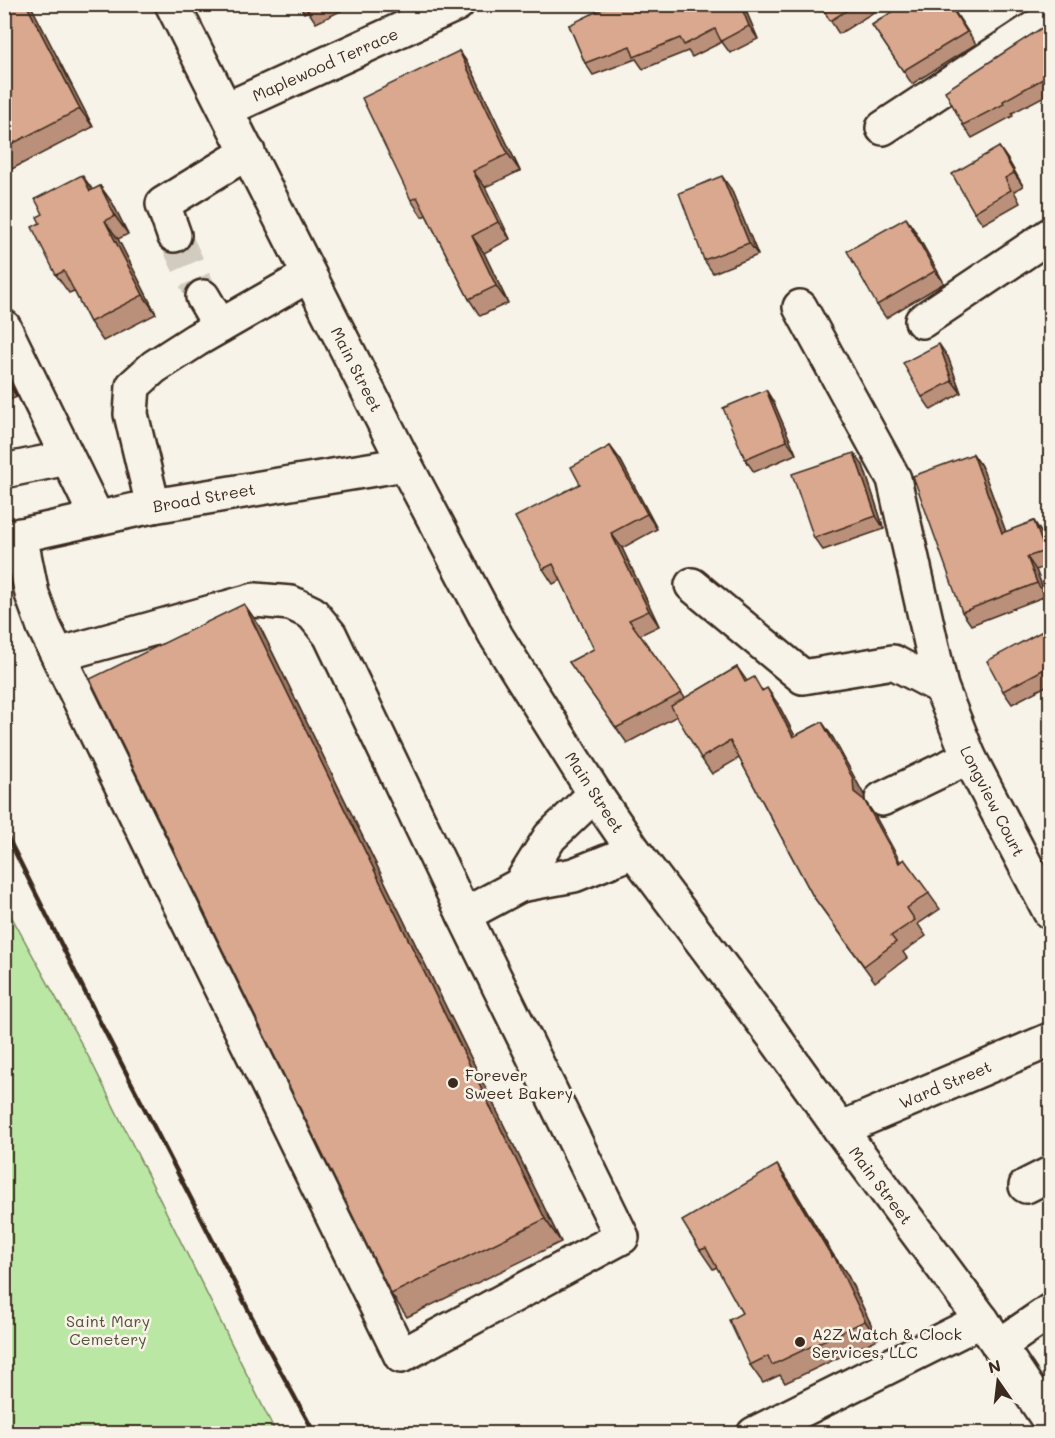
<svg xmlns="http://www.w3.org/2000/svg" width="1055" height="1438" viewBox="0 0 1055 1438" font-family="Mali,sans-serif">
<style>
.green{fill:#bbe7a4;stroke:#7b8861;stroke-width:1.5}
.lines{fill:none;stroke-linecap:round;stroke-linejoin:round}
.minor-tunnel{stroke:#d1cbc0;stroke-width:33;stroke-dasharray:33 16;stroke-linecap:butt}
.minor-casing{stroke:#3b2a1e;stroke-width:38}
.major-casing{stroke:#3b2a1e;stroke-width:38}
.minor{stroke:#f7f3e8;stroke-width:33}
.major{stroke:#f7f3e8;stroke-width:33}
.rail{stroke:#3b2a1e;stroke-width:4.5}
.wall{fill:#bb907a;stroke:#3b2a1e;stroke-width:1.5}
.shaded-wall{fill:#997663;stroke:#3b2a1e;stroke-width:1.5}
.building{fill:#daa88e;stroke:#3b2a1e;stroke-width:1.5}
.poi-dot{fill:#3b2a1e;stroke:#f7f3e8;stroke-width:2}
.labels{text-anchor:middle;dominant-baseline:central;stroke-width:5;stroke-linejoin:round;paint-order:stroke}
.street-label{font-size:16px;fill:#3b2a1e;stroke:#f7f3e8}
.poi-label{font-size:16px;fill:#3b2a1e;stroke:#f7f3e8;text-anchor:start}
.park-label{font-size:16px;fill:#555039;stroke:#f7f3e8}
</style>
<rect width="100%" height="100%" fill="#f7f3e8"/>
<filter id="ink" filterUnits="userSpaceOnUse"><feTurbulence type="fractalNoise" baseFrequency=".0167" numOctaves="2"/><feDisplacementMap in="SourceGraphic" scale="12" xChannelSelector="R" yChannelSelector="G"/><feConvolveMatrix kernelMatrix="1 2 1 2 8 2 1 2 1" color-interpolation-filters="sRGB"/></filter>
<g filter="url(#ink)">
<path class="green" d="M4 903 93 1065 276 1433H5Z"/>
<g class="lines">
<path class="minor-tunnel" d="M174 235 203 297"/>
<g class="minor-casing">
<g id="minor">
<path d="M227 109 457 4"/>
<path d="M883 128 1050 18"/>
<path d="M174 235 163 204 248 152"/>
<path d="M203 297 220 326"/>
<path d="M800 307 894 479 941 687 969 757 1050 912"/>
<path d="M922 321 1050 235"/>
<path d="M4 327 97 518"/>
<path d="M4 471 67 458"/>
<path d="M153 506 131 414 133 386 154 367 196 340 309 275"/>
<path d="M20 535 32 594 44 627 401 1356 622 1237 464 915 330 635 312 613 291 603 255 600 58 655"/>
<path d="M4 539 153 506 405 464"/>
<path d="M692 585 803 677 893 662 941 687"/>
<path d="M595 794 550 837 520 885 574 875 634 851"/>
<path d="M882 799 969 757"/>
<path d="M464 915 520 885"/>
<path d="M1026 1186 1050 1174"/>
<path d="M999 1346 1050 1311"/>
<path d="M754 1434 982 1320"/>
</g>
</g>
<g class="major-casing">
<g id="major">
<path d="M172 4 405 464 496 636 595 794 634 851 772 1034 840 1129 982 1320 1050 1422"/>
<path d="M840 1129 1050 1040"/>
</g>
</g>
<use href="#minor" class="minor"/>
<use href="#major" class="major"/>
<path class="rail" d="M4 830 98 1018 269 1350 315 1434"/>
</g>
<g class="wall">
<path d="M4 4H30L93 127 8 171 4 166Z"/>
<path d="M298 4H343L345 9 316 23 308 11 304 13Z"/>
<path d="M743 4 758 39 730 53 722 42 692 57 688 51 643 69 636 59 593 75 585 63 569 25Z"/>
<path d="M820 4H881L882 7 839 34Z"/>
<path d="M904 4H950L976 44 912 84 872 25Z"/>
<path d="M1050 37V93L1012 113 1013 116 972 138 963 125Z"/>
<path d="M459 51 471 68 520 171 485 187 510 239 484 253 508 303 480 316 469 299 426 215 422 217 411 200Z"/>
<path d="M999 147 1008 160 1023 186 1014 191 1020 203 983 224 974 212Z"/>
<path d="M100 186 113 204 128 234 118 239 156 314 103 341 90 322 74 291 69 293 56 275 40 223Z"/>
<path d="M731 189 758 255 713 273 704 260Z"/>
<path d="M915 231 944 283 886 318 877 305Z"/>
<path d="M948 357 961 393 931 410 922 397Z"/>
<path d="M4 371 17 397 4 402Z"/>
<path d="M766 390 774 403 796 454 754 472 745 459Z"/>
<path d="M610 446 621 461 657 529 622 548 659 626 640 635 685 698 737 667 747 681 763 690 778 704 795 736 822 722 833 738 864 795 865 801 875 816 900 862 904 859 940 909 918 924 926 936 903 952 907 958 875 982 813 896 739 758 712 774 701 758 677 716 627 743 569 662 594 649 561 580 553 584 543 569 580 484Z"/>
<path d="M973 454 982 467 1006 532 1034 521 1042 534 1050 555V565L1036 570 1046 596 971 625 962 612Z"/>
<path d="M863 465 884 529 823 550 814 538Z"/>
<path d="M244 604 260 627 561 1242 407 1317 391 1294Z"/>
<path d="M1050 627V684L1012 704 1003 691Z"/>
<path d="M790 1183 834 1256 847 1274 878 1339 785 1383 780 1375 763 1383 750 1365 742 1313 717 1267 713 1269 700 1250Z"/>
</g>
<g class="shaded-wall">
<path d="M26 4H30L93 127 80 109Z"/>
<path d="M740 4H743L758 39 749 26Z"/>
<path d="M459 51 471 68 520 171 508 154Z"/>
<path d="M999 147 1008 160 1023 186 1014 173Z"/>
<path d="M473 171 485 187 510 239 498 222Z"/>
<path d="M82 175 95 193 90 191Z"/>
<path d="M722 176 731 189 758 255 749 243Z"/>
<path d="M100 186 113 204 128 234 115 216Z"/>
<path d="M906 218 915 231 944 283 935 271Z"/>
<path d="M105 221 118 239 156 314 143 295Z"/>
<path d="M472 236 484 253 508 303 496 286Z"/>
<path d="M939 344 948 357 961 393 952 381Z"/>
<path d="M4 371 17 397 4 379Z"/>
<path d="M766 390 774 403 796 454 787 441Z"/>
<path d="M610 446 621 461 657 529 647 514Z"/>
<path d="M854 453 863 465 884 529 876 516Z"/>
<path d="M973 454 982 467 1011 546 1002 533Z"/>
<path d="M1034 521 1042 534 1050 555V559L1045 551Z"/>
<path d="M611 533 622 548 659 626 649 611Z"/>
<path d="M1027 557 1036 570 1046 596 1037 583Z"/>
<path d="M244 604 260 627 561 1242 545 1219Z"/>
<path d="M767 688 778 704 804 753 793 737Z"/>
<path d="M822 722 833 738 864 795 865 801 875 816 910 879 899 863 854 792Z"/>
<path d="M777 1165 790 1183 837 1262 834 1256 847 1274 878 1339 865 1321 832 1257Z"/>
</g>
<g class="building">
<path d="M4 4H26L80 109 4 148Z"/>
<path d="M304 4H318L307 10Z"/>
<path d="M603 4H740L749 26 721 41 715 29 684 45 680 38 634 57 630 46 585 63 569 25 604 8Z"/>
<path d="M820 4H857L830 21Z"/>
<path d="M904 4H949L967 32 903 71 872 25Z"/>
<path d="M1043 27 1050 41V75L1003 101 1004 104 963 125 945 91Z"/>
<path d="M459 51 508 154 473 171 498 222 472 236 496 286 469 299 417 197 411 200 362 98Z"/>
<path d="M999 147 1014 173 1005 178 1011 190 974 212 952 174Z"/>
<path d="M82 175 90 191 100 186 115 216 105 221 143 295 90 322 64 271 56 275 32 227 40 223 37 217 43 214 35 199Z"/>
<path d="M722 176 749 243 704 260 679 193Z"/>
<path d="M906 218 935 271 877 305 847 251Z"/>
<path d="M939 344 952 381 922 397 903 363Z"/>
<path d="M766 390 787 441 745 459 723 408Z"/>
<path d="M610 446 647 514 611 533 649 611 629 620 682 693 616 728 569 662 594 649 553 564 543 569 515 517 580 484 571 467Z"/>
<path d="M854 453 876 516 814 538 792 474Z"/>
<path d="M973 454 1002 533 1034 521 1045 551 1027 557 1037 583 962 612 913 476Z"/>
<path d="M244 604 545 1219 391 1294 90 679Z"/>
<path d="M1050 627V666L1003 691 987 661Z"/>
<path d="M737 667 745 682 754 677 762 691 767 688 793 737 822 722 853 779 854 792 864 800 899 863 904 859 929 893 907 908 915 920 891 936 896 942 864 966 813 896 730 741 701 758 671 706Z"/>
<path d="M1050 774V789L1044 777Z"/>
<path d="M1050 848V856L1047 850Z"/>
<path d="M777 1165 832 1257 834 1256 865 1321 772 1365 768 1356 750 1365 729 1320 742 1313 706 1248 700 1250 682 1221Z"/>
</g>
</g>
<g class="poi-dot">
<circle cx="453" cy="1083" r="6"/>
<circle cx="800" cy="1342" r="6"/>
</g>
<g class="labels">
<g class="street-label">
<text transform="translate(325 64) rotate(-24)">Maplewood Terrace</text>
<text transform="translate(357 369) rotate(63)">Main Street</text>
<text transform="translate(204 497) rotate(-10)">Broad Street</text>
<text transform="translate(595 792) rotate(57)">Main Street</text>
<text transform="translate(993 801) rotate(63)">Longview Court</text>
<text transform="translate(945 1084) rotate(-23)">Ward Street</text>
<text transform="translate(881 1185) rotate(53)">Main Street</text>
</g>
<g class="poi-label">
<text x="465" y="1074">Forever<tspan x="465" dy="18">Sweet Bakery</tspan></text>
<text x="812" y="1333">A2Z Watch &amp; Clock<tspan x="812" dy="18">Services, LLC</tspan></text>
</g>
<g class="park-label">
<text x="108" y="1320">Saint Mary<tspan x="108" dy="18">Cemetery</tspan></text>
</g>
</g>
<rect width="1055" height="1438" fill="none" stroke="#f7f3e8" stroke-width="24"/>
<rect x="12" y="12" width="1031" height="1414" fill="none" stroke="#3b2a1e" stroke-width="2" filter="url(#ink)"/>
<g transform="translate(998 1381) rotate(346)" stroke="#f7f3e8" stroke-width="4.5" paint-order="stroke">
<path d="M0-4.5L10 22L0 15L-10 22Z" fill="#3b2a1e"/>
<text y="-9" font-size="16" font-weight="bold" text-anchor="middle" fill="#3b2a1e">N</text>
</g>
</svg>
